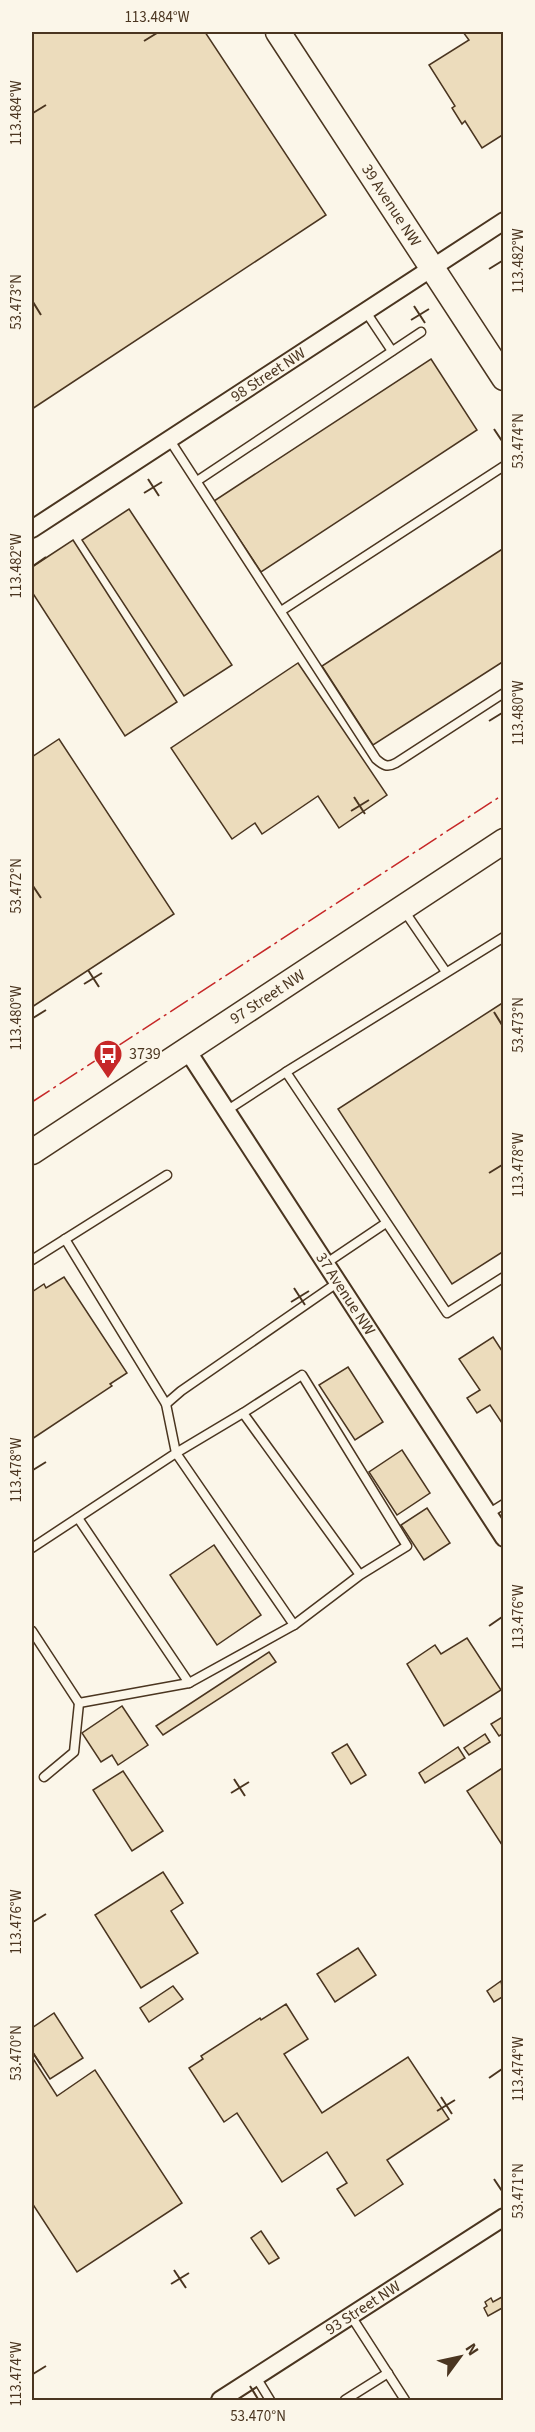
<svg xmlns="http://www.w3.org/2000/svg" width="535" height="2432" viewBox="0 0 535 2432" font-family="'Source Sans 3',sans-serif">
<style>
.building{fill:#ecdcbc;stroke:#4a3520;stroke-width:1.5}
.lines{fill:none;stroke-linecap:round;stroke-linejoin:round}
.lane-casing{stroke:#4a3520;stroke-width:11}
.street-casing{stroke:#4a3520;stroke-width:20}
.secondary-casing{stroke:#4a3520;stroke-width:27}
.lane{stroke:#fbf6e9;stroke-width:8}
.street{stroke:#fbf6e9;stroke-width:16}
.secondary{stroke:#fbf6e9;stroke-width:24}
.power{stroke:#c62828;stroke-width:1.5;stroke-dasharray:21 4.5 3 4.5;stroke-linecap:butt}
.ticks{fill:none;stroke:#4a3520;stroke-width:2}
.labels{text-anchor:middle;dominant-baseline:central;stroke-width:4.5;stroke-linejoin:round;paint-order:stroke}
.street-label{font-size:16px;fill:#4a3520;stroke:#fbf6e9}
.poi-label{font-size:16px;fill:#4a3520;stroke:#fbf6e9;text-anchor:start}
.neatline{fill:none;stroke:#4a3520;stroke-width:2}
.ticks-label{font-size:15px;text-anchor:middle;fill:#4a3520}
</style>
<rect width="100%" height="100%" fill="#fbf6e9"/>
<g class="building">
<path d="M32 32H205L326 215 32 409Z"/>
<path d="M463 32H504V134L482 148 465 121 462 124 452 108 455 106 429 65 469 40Z"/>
<path d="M431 359 477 430 261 572 214 501Z"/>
<path d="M129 509 232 665 184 696 82 540Z"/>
<path d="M73 540 177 702 125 736 32 592V567Z"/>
<path d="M504 548V661L373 745 322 666Z"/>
<path d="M298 663 387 795 339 828 318 796 262 834 255 823 232 839 171 748Z"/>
<path d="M59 739 174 914 32 1007V757Z"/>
<path d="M504 1002V1251L452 1284 338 1109Z"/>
<path d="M64 1277 127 1373 110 1384 112 1386 32 1439V1292L44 1284 46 1288Z"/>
<path d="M493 1337 504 1354V1426L490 1405 477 1413 467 1398 480 1390 459 1359Z"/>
<path d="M348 1367 383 1422 355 1440 319 1385Z"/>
<path d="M402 1450 430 1493 397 1515 369 1472Z"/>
<path d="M427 1508 450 1543 424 1560 401 1525Z"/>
<path d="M214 1545 261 1615 217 1645 170 1575Z"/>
<path d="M467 1638 501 1690 444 1726 407 1664 435 1645 441 1654Z"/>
<path d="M269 1652 276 1662 163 1735 156 1726Z"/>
<path d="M122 1706 148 1745 118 1765 112 1755 101 1762 82 1733Z"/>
<path d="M504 1716V1733L499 1736 491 1724Z"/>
<path d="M485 1734 490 1742 469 1755 464 1748Z"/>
<path d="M347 1744 366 1775 351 1784 332 1753Z"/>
<path d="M458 1747 465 1758 425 1783 419 1773Z"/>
<path d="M504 1767V1848L467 1791Z"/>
<path d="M123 1771 163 1831 132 1851 93 1790Z"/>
<path d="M163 1872 183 1903 171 1911 198 1953 141 1988 95 1915Z"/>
<path d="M358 1948 376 1975 335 2002 317 1974Z"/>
<path d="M501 1981 504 1996 494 2002 487 1991Z"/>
<path d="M173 1986 183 1999 149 2022 140 2008Z"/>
<path d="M286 2004 308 2039 284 2054 322 2113 408 2057 449 2119 387 2160 403 2184 355 2216 337 2189 347 2183 327 2152 282 2182 237 2113 224 2122 189 2068 203 2059 201 2056 260 2018 261 2020Z"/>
<path d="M54 2013 83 2058 50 2079 32 2051V2028Z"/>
<path d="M32 2057 57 2096 95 2070 182 2203 77 2272 32 2203Z"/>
<path d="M261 2231 279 2258 269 2264 251 2238Z"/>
<path d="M502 2297 504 2307 488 2316 484 2308 487 2306 485 2302 491 2298 493 2302Z"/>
</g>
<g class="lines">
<g class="lane-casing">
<g id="lane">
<path d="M366 312 392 351"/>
<path d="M169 439 376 759C383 765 387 768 396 763L504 693"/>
<path d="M197 481 421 332"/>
<path d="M281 611 504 466"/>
<path d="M403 909 446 972"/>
<path d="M504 937 286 1072 447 1313 504 1277"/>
<path d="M226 1111 286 1072"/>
<path d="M32 1260 167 1175"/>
<path d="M325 1264 386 1223"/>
<path d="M166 1404 181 1391 337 1283"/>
<path d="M243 1413 176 1453 294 1625"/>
<path d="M488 1514 504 1504"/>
<path d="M78 1518 189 1683 294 1625 360 1575 407 1546 302 1375 243 1413 360 1575"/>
<path d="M32 1548 176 1453 166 1404 65 1239"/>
<path d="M32 1631 79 1703 189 1683"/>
<path d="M44 1777 74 1752 79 1703"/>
<path d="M351 2316 405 2400"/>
<path d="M256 2377 270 2400"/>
<path d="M345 2400 388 2373"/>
</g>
</g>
<g class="street-casing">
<g id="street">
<path id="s1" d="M32 529 504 221"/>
<path id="s2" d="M187 1050 504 1538"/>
<path id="s3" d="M220 2400 504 2217"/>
</g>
</g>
<g class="secondary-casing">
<g id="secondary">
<path id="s4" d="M278 32 504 378"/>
<path id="s5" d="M32 1152 504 841"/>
</g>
</g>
<use href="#lane" class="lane"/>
<use href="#street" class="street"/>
<use href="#secondary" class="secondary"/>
<path class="power" d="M32 1102 504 794"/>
</g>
<path class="ticks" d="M144 41 157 33M33 113 46 105M489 269 502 261M33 302 41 315M414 306 425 323M411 320 429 309M494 429 502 441M148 479 159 496M144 493 162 482M33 566 46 557M489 721 502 713M354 797 365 814M351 811 369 800M33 886 41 898M88 970 99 987M84 984 102 973M494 1012 502 1025M33 1018 46 1010M489 1173 502 1165M294 1288 305 1305M291 1302 309 1291M33 1470 46 1462M489 1626 502 1617M234 1779 245 1796M231 1793 249 1782M33 1922 46 1914M33 2053 41 2065M489 2078 502 2069M441 2097 452 2114M437 2111 455 2100M494 2179 502 2191M174 2270 186 2288M171 2284 189 2273M33 2374 46 2366M250 2386 258 2399"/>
<defs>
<g id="bus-pin" transform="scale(1.5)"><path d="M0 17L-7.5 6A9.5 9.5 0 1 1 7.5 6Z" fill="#c62828" stroke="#fbf6e9"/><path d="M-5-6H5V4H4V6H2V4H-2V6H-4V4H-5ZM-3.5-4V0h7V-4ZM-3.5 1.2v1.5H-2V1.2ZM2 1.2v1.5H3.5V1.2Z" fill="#fff"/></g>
</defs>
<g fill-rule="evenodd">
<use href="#bus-pin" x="108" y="1054"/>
</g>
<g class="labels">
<g class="street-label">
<text stroke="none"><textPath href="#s4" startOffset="207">39 Avenue NW</textPath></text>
<text stroke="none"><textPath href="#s1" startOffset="282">98 Street NW</textPath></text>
<text stroke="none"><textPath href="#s5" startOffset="282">97 Street NW</textPath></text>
<text stroke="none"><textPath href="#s2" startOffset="291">37 Avenue NW</textPath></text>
<text stroke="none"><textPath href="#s3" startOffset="170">93 Street NW</textPath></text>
</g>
<g class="poi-label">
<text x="129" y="1054">3739</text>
</g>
</g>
<rect width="535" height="2432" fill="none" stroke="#fbf6e9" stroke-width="66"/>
<g transform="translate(460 2357) rotate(57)" stroke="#fbf6e9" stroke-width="4.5" paint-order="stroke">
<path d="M0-4.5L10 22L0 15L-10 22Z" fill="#4a3520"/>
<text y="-9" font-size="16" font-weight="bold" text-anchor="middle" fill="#4a3520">N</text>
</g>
<rect x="33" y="33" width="469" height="2366" class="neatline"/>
<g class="ticks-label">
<text x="157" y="22">113.484°W</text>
<text transform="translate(16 113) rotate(-90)" y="5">113.484°W</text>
<text transform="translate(518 261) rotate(-90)" y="5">113.482°W</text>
<text transform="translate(16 302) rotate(-90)" y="5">53.473°N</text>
<text transform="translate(518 441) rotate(-90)" y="5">53.474°N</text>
<text transform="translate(16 566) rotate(-90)" y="5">113.482°W</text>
<text transform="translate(518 713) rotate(-90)" y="5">113.480°W</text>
<text transform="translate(16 886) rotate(-90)" y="5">53.472°N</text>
<text transform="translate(16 1018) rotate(-90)" y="5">113.480°W</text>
<text transform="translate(518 1025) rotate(-90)" y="5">53.473°N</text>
<text transform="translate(518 1165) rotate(-90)" y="5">113.478°W</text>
<text transform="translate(16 1470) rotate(-90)" y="5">113.478°W</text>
<text transform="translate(518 1617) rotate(-90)" y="5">113.476°W</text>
<text transform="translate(16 1922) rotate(-90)" y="5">113.476°W</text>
<text transform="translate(16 2053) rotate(-90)" y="5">53.470°N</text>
<text transform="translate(518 2069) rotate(-90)" y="5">113.474°W</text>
<text transform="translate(518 2191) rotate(-90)" y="5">53.471°N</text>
<text transform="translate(16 2374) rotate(-90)" y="5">113.474°W</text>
<text x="258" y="2421">53.470°N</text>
</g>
</svg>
